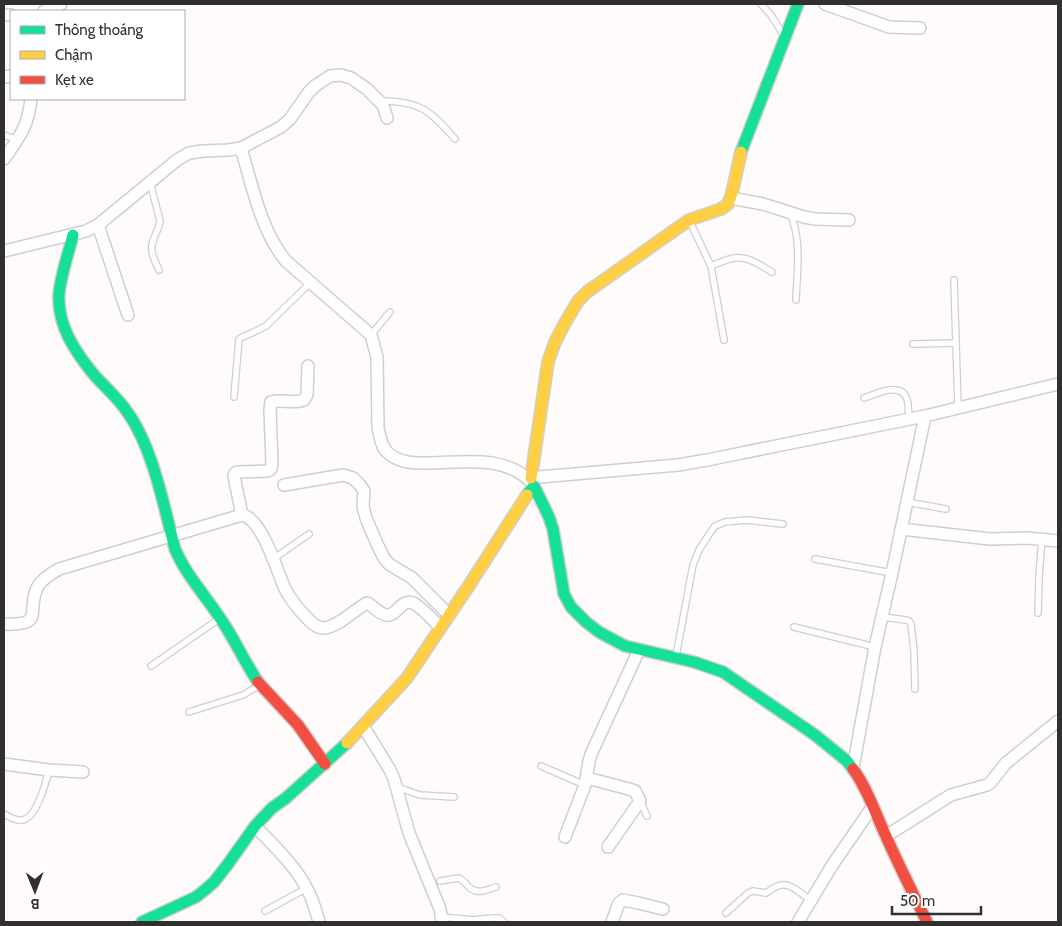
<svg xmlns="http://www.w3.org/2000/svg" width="1062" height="926" viewBox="0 0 1062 926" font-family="Cabin,sans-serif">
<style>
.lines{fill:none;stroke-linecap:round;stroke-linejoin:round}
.lane-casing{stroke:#d1cece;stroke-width:8}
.street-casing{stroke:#d1cece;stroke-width:14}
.fast-casing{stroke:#d1cece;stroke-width:14}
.slow-casing{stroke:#d1cece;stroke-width:14}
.jam-casing{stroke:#d1cece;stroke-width:14}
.lane{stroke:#fffefe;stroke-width:5.5}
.street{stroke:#fffefe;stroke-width:11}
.fast{stroke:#16e098;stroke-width:11}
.slow{stroke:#ffcf43;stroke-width:11}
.jam{stroke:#f24e42;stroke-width:11}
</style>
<rect width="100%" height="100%" fill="#fefbfa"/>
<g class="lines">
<g class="lane-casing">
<g id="lane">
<path d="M761 4 771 15 784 36"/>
<path d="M381 101C420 101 431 111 455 139"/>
<path d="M4 135 18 140"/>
<path d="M150 182 160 221C159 229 155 234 153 241 149 251 155 261 159 270"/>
<path d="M790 213C802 240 797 271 796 300"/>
<path d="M690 222 711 266 724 340"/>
<path d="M711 266C720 263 731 256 742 258 753 259 763 267 772 272"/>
<path d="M954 280 958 407"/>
<path d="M371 335 390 312"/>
<path d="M913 344 956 343"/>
<path d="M234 397 239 339 242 337 252 333 266 326 311 282"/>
<path d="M864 398C876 394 901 381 907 399 909 405 908 412 909 419"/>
<path d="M907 502 946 509"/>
<path d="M273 559 309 534"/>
<path d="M815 559 892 573"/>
<path d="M1038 613 1039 576 1042 539"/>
<path d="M882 617 906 620 909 621 911 624 914 651 915 689"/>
<path d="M794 627 875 647"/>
<path d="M676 656 693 565 699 550 710 533 715 526 725 522 747 520 783 524"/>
<path d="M151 666 219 619"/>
<path d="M189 712 243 695 258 686"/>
<path d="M541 766 585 785"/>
<path d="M397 787 420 795 454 797"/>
<path d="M640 801 647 816"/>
<path d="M4 814C9 817 17 821 23 820 37 817 46 782 49 770"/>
<path d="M440 881 459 878C463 880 465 883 469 887 477 895 486 890 496 887"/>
<path d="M265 911 307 888"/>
<path d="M726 913 748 893 753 891 766 893C771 890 775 886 781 885 791 883 803 895 811 901"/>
<path d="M442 917 473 920 493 918H499L504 922"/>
</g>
</g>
<g class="street-casing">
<g id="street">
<path d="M825 4 889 27 920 28"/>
<path d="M44 11 61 4"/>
<path d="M4 15H11"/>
<path d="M4 77 11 76"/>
<path d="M241 148C252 185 261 231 286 261L371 335 377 357 378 428C380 436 381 447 388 453 401 464 416 463 432 463 466 462 506 455 532 483"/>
<path d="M4 159C20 136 28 127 31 99"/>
<path d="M731 198 763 204 804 217 815 219 849 220"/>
<path d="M98 225 128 315"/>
<path d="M4 251 86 231 98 225 177 160 189 153 203 151 228 150 241 148 281 127 290 119 309 92 315 86 330 76 341 75 351 78 367 89 383 105 387 118"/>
<path d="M528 478 678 465 707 460 925 416 1058 384"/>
<path d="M284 485 343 475 353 478 360 485 364 491 363 506 366 518 377 544 384 558 389 564 412 578 449 615"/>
<path d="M242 515 234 476 235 473 238 472 268 471 271 469 272 462 270 410 271 402C282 399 294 404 304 400L307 395 308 366"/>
<path d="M901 529 990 539 1028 538 1058 541"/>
<path d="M4 624C47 626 25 610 38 586 43 578 52 573 59 569L242 515C262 518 277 571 285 589 291 600 299 610 308 619 313 624 317 628 324 628 338 627 354 610 367 603L369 604C374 607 380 614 386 615 397 617 401 598 413 603 420 606 434 621 440 627"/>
<path d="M363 726 390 770 394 779 409 833 440 909 442 922"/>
<path d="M4 764 49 770 83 772"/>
<path d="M853 768 875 647 892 573 925 416"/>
<path d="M587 778 629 789 635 791 640 801 608 847"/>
<path d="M255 826C273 845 295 865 307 889 313 899 316 911 319 922"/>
<path d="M886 836 951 795 987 785 991 782 1006 763 1058 721"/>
<path d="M565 837 585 785 589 761 592 752 639 650"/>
<path d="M612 922 619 903 623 900 638 903 663 909"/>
<path d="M798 922 833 864 873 806"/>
</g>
</g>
<g class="fast-casing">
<g id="fast">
<path d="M741 152 798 4"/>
<path d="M73 235C68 255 61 274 59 294 57 326 76 353 95 376 106 388 119 399 128 413 153 448 164 507 175 549 186 575 205 595 220 618 234 638 244 661 258 682"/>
<path d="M527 495 534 486 549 517 553 529 564 594 571 607 586 622 599 632 625 646 694 662 723 672 815 735 847 761 853 769"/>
<path d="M142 922 196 897 206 889 214 882 228 864 255 826 272 808 286 798 347 743"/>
</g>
</g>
<g class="slow-casing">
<g id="slow">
<path d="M531 478 548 362 555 342 565 323 578 301 587 292 689 220 721 209 728 204 732 193 741 152"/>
<path d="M347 743 407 678 470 584 527 495"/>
</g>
</g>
<g class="jam-casing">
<g id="jam">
<path d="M258 682 298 725 325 764"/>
<path d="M853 769C867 788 875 812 885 834 898 864 913 893 927 922"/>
</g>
</g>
<use href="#lane" class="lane"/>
<use href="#street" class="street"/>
<use href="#fast" class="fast"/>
<use href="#slow" class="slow"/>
<use href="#jam" class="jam"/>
</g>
<rect width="1062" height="926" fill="none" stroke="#322f2f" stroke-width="10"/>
<rect x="10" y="10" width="175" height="90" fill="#ffffff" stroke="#adacac"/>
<rect x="20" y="26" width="25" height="8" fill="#16e098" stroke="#adacac"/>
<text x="55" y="35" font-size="15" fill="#322f2f">Thông thoáng</text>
<rect x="20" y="51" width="25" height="8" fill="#ffcf43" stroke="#adacac"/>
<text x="55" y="60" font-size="15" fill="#322f2f">Chậm</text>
<rect x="20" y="76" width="25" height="8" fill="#f24e42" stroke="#adacac"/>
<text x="55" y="85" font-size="15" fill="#322f2f">Kẹt xe</text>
<g transform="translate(35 891) rotate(179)" stroke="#ffffff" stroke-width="4" paint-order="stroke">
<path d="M0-4L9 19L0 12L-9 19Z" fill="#322f2f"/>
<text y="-8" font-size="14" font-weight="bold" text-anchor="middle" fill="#322f2f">B</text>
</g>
<path d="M892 906v8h89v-8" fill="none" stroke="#322f2f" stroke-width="2.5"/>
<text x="900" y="906" font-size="15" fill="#322f2f" stroke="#ffffff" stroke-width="4" paint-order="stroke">50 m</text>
</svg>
